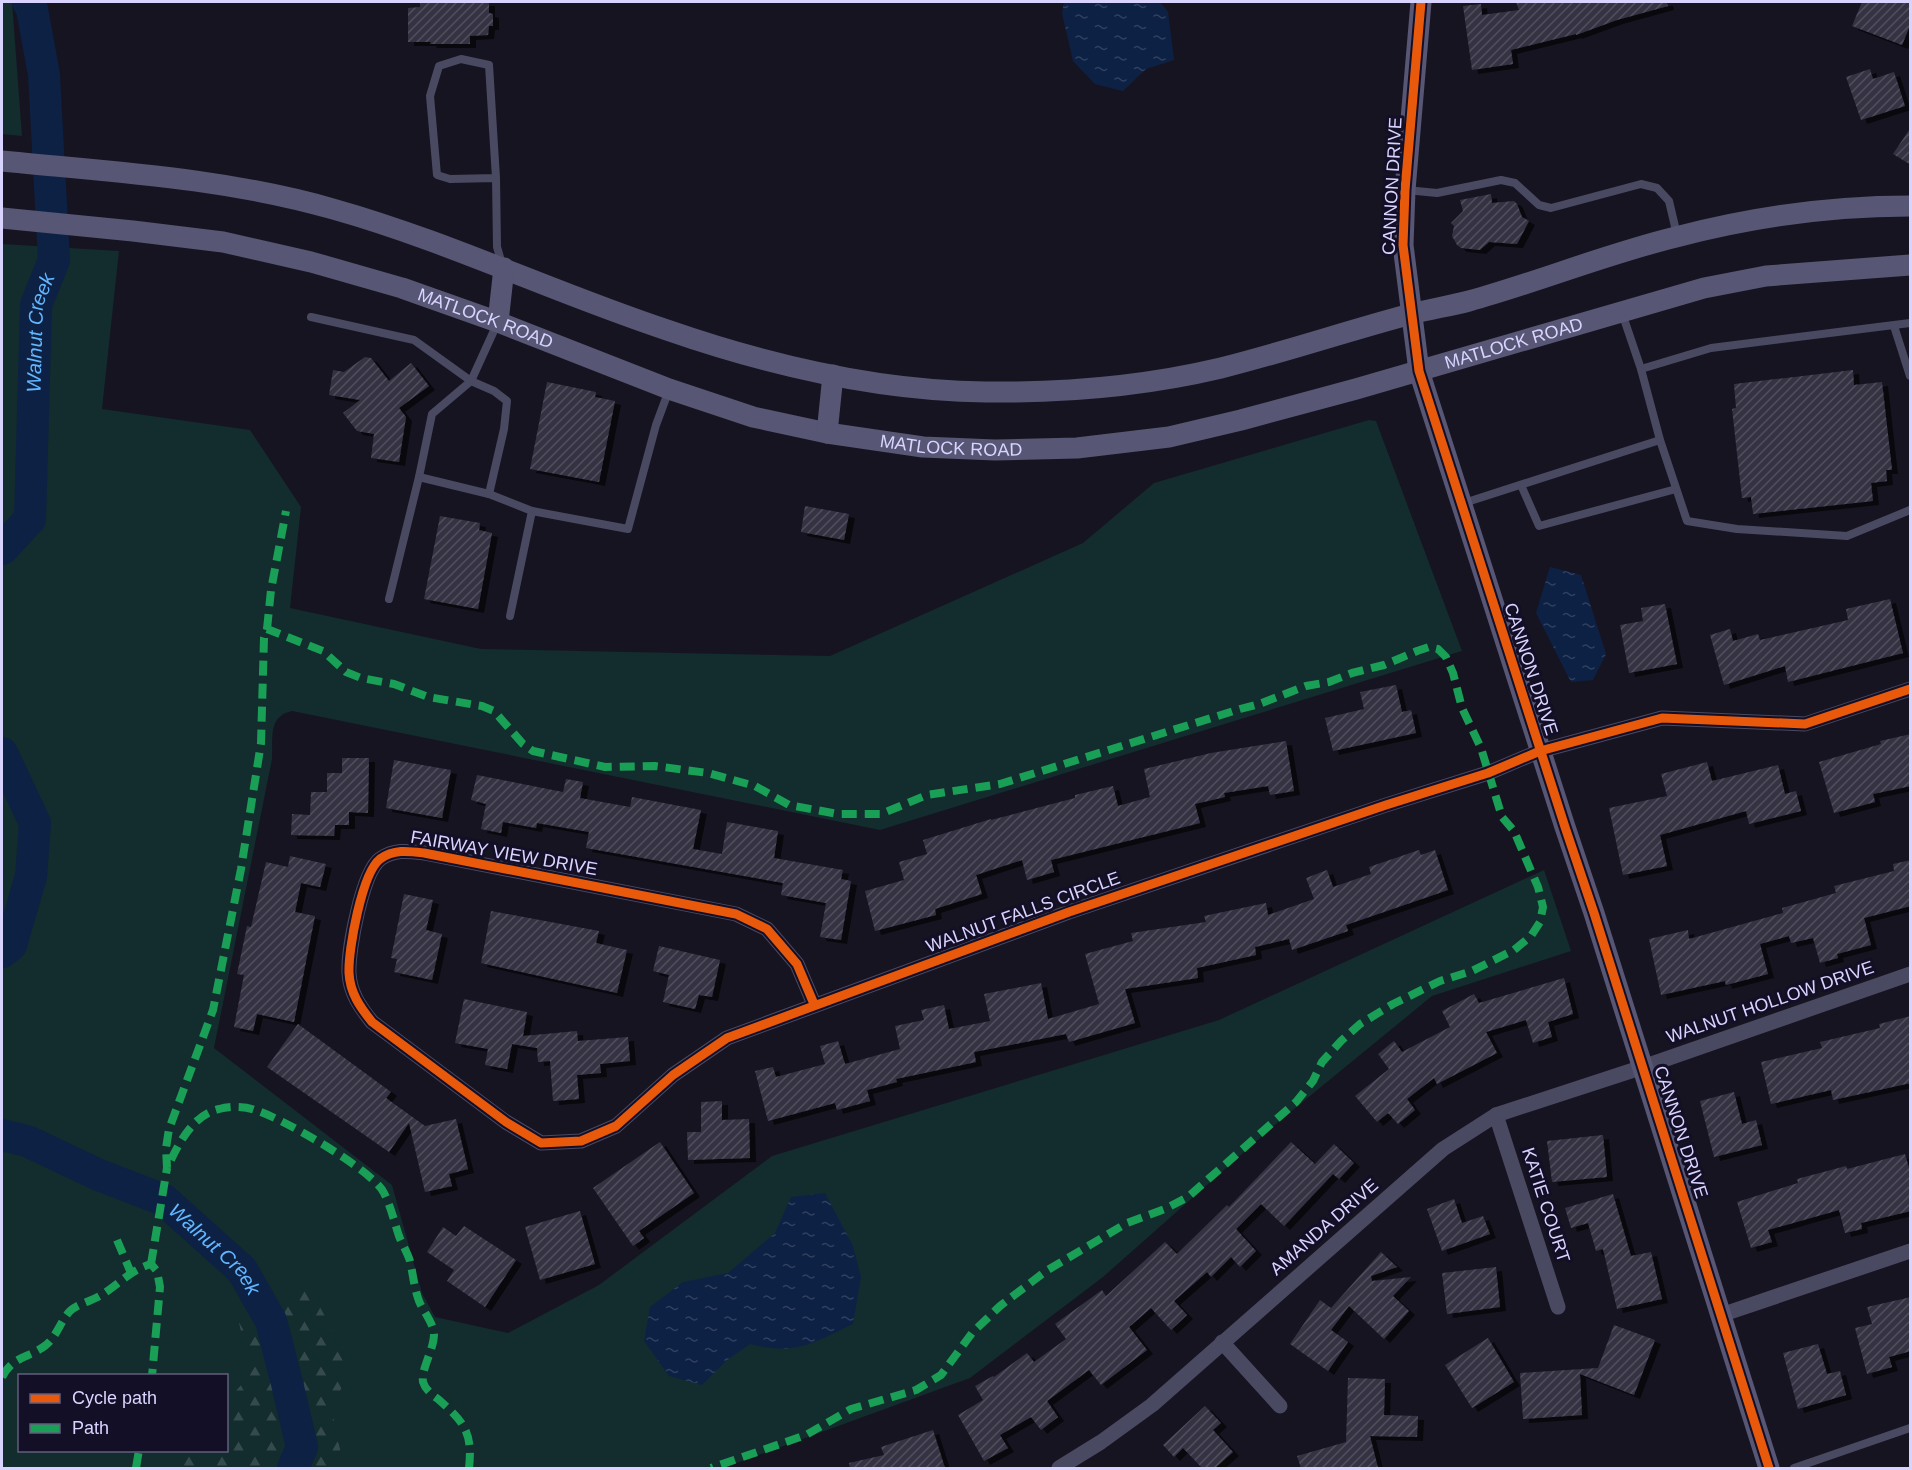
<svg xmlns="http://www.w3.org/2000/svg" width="1912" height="1470" viewBox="0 0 1912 1470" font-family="Helvetica,sans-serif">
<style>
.green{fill:#132c2d;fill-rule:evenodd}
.forest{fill:url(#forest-firs)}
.water{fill:url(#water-ripples)}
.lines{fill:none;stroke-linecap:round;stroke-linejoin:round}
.river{stroke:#0d2144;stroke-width:32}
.building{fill:url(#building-hatch);filter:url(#shadow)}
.lane{stroke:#4a4962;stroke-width:8}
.street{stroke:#4a4962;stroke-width:15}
.secondary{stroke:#575674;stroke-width:21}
.quiet{stroke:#1a9f57;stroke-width:8;stroke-dasharray:15 8;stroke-linecap:butt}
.cycleway-casing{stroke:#130f26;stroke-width:13}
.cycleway{stroke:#e8590c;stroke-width:9}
.labels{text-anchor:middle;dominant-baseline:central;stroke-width:6;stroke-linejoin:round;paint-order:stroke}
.street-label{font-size:18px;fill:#d9d4ff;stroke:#130f26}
.water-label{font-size:20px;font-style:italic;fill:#62b6ff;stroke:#130f26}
</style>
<defs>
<pattern id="forest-firs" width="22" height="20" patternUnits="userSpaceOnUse" patternTransform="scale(1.5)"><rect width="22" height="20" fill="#132c2d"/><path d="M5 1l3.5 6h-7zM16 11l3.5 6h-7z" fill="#354a4c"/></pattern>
<pattern id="water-ripples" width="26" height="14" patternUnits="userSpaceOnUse" patternTransform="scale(1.5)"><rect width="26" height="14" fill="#0d2144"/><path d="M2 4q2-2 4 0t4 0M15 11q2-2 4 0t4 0" fill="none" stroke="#304060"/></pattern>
<pattern id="building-hatch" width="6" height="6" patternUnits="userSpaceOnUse" patternTransform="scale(1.5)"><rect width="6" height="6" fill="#343243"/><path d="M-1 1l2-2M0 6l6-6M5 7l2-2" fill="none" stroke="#514f5f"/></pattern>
<filter id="shadow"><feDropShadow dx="6" dy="4" stdDeviation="0" flood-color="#0009"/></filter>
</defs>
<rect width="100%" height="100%" fill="#161421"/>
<g class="green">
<path d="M2 2H12L22 136 2 134Z"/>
<path d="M2 244 119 251 102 409 250 430 301 507 290 608 481 649 830 656 1083 543 1154 483 1369 420 1376 421 1462 651 880 830 292 711C268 716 273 738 272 759L214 1048 392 1185 422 1293 435 1317 508 1333 599 1285 772 1156 1219 1020 1544 870 1571 951 1432 996 1277 1123 1103 1277 970 1378 723 1468H2ZM20 1376H226V1450H20Z"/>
</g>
<path class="forest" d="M307 1284 351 1363 332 1412 344 1468H176L178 1456 183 1451 226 1450 227 1401 250 1375 236 1308Z"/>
<g class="water">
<path d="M1064 2H1160L1168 12 1174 60 1146 69 1123 91 1095 84 1073 61 1062 13Z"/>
<path d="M1550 567 1581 575 1606 654 1593 680 1571 682 1536 613Z"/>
<path d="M825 1193 853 1246 861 1277 853 1324C813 1343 795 1356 750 1344L726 1361 702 1385 669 1376 644 1341 650 1307 683 1282 728 1273 775 1233 791 1197Z"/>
</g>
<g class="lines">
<g class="river">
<path id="s1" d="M2 549 30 519 36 305 54 260 44 75 32 9 28 2"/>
<path d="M2 753 35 823 31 876 11 945 2 952"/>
<path id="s2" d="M2 1135 27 1141 99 1175 164 1200 242 1270 271 1321 287 1383 302 1447 293 1468"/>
</g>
</g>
<g class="building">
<path d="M420 2H489V13L493 14V26H489L488 35 470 36V44H430L431 42H408V8L420 7Z"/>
<path d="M1516 2H1667L1668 6 1617 20 1576 35V34L1511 50 1513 64 1472 70 1463 6 1481 4 1482 15 1519 10Z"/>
<path d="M1862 2H1911V23L1902 45 1852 26Z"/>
<path d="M1870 69 1873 79 1894 72 1905 106 1861 120 1846 77Z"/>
<path d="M1911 127V165L1893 154Z"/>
<path d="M1491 194 1492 203 1514 201 1517 204 1522 217 1529 221 1517 244 1489 242 1480 250 1461 248 1457 245 1452 236 1454 226 1451 223 1463 211 1460 200Z"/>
<path d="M365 357 371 358 389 381 411 363 429 386 399 408 406 417 399 462 371 458 374 434 357 431 343 413 360 400 329 395 333 370 344 372Z"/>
<path d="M1853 370 1854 385 1882 382 1892 470H1886L1887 481 1871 483 1873 501 1753 514 1751 497 1742 498 1732 409 1736 408 1734 384Z"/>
<path d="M547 382 596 392 595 397 615 401 599 482 530 469Z"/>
<path d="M805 506 849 514 844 540 801 532Z"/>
<path d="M440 516 480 523 479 530 492 533 478 609 424 599Z"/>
<path d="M1890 599 1903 653 1788 682 1785 666 1724 685 1710 635 1730 629 1733 641 1758 634 1760 640 1848 620 1846 609Z"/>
<path d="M1665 604 1677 664 1629 673 1620 625 1643 621 1641 608Z"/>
<path d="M1396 685 1402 712 1411 710 1416 733 1333 751 1325 718 1364 709 1360 692Z"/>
<path d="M1911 734V786L1873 794 1875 802 1834 813 1819 762 1881 744 1880 741Z"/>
<path d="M1286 741 1294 791 1270 795 1268 786 1224 793 1225 797 1195 804 1200 823 1051 860 1054 872 1027 880 1022 860 976 875 982 894 935 909 936 915 875 931 865 891 904 880 899 862 927 854 923 840 991 819V820L1075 798V795L1113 786 1118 806 1150 797 1144 769 1211 753Z"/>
<path d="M342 758H369L368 813 349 812V825H335L334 836 291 835 292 814 310 815 311 792H327V773H342Z"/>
<path d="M394 760 451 770 442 818 386 808Z"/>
<path d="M1707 762 1712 781 1778 765 1785 794 1796 791 1801 811 1749 824 1746 811 1660 835 1667 866 1623 875 1609 808 1667 796 1661 774Z"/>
<path d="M477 775 563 792 566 779 583 782 580 798 630 807 632 797 701 810 693 849 722 854 727 822 778 831 774 858 843 870 841 879 851 881 841 940 820 937 826 903 781 895 783 883 586 848 589 832 537 823 536 828 503 822 501 833 481 829 486 804 471 800Z"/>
<path d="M1419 850 1421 855 1435 850 1448 890 1346 925 1348 931 1292 950 1289 939 1255 947 1256 955 1197 968 1198 978 1125 989 1135 1023 1069 1042 1066 1034 974 1052 976 1062 896 1079 897 1082 867 1090 870 1101 837 1110 835 1103 768 1121 755 1071 773 1067 776 1077 825 1064 820 1046 838 1041 845 1064 900 1049 895 1026 924 1020 921 1010 944 1005 949 1029 990 1021 984 994 1041 983 1048 1019 1099 1004 1085 954 1133 941 1131 933 1206 922 1204 916 1266 903 1268 915 1314 899 1306 878 1327 870 1333 887 1371 874 1369 867Z"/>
<path d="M290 856 326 864 320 887 301 883 295 912 315 916 294 1022 257 1014 253 1031 234 1027 244 975 237 974 247 926 251 927 266 862 288 867Z"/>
<path d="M1911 860V906L1864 918 1871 945 1837 954 1838 958 1820 963 1813 938 1791 943 1789 936 1760 944 1768 974 1726 985 1725 981 1661 995 1649 939 1688 930 1689 939 1783 913 1782 908 1836 893 1834 886 1894 871 1893 864Z"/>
<path d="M404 894 433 900 426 930 442 934 432 980 394 972 397 959 391 958Z"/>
<path d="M491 911 599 931 596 943 627 950 617 993 481 963Z"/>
<path d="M659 946 720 960 712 997 699 995 695 1009 663 1002 669 975 653 971Z"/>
<path d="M1564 978 1573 1014 1548 1022 1552 1037 1533 1043 1526 1020 1486 1032 1497 1053 1437 1084 1434 1078 1407 1099 1415 1110 1398 1124 1388 1113 1377 1122 1355 1096 1389 1069 1378 1054 1394 1041 1402 1052 1450 1027 1442 1011 1474 994 1479 1003Z"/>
<path d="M464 999 527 1012 523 1036 577 1031 578 1041 628 1037 630 1061 600 1064 601 1073 577 1075 579 1099 553 1101 550 1061 538 1062 537 1048 512 1044 507 1069 485 1065 488 1049 455 1043Z"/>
<path d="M1911 1016V1083L1833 1100 1831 1090 1771 1104 1761 1062 1822 1048 1820 1042 1880 1028 1879 1024Z"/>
<path d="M298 1024 391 1092 386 1098 425 1126 456 1119 468 1169 449 1174 452 1186 425 1192 409 1123 389 1152 267 1067Z"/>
<path d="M1734 1092 1742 1124 1756 1120 1762 1145 1714 1157 1700 1101Z"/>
<path d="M722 1101V1120L749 1119 750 1158 688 1160 687 1132H701V1102Z"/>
<path d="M1603 1135 1607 1177 1552 1182 1547 1141Z"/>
<path d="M660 1142 694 1193 639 1231 644 1238 633 1246 593 1188Z"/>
<path d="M1291 1142 1315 1164 1334 1144 1354 1163 1339 1179 1333 1174 1284 1226 1261 1204 1236 1229 1256 1251 1240 1267 1231 1257 1211 1277 1207 1272 1174 1301 1187 1315 1171 1330 1151 1308 1129 1327 1147 1350 1101 1385 1089 1370 1047 1401 1058 1417 1041 1430 1031 1417 1000 1435 1008 1448 984 1461 958 1415 983 1400 975 1386 993 1376 994 1377 1027 1353 1034 1362 1066 1339 1055 1324 1102 1290 1106 1296 1165 1242 1177 1254 1227 1205 1229 1207Z"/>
<path d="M1905 1154 1911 1175V1211L1861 1223 1862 1229 1845 1233 1839 1210 1768 1230 1772 1242 1751 1248 1737 1202 1798 1183 1797 1179 1846 1166 1847 1169Z"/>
<path d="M1613 1194 1631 1256 1651 1252 1662 1299 1617 1309 1603 1249 1596 1251 1588 1223 1571 1228 1565 1208Z"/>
<path d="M1454 1199 1462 1223 1483 1216 1490 1234 1442 1251 1427 1209Z"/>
<path d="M580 1211 595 1264 540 1280 525 1227Z"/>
<path d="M464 1226 516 1260 485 1307 447 1281 454 1270 427 1252 443 1227 456 1236Z"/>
<path d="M1381 1252 1397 1267 1371 1276 1372 1281 1411 1277 1393 1296 1409 1311 1384 1339 1349 1306 1331 1330 1348 1342 1328 1371 1290 1344 1320 1300 1331 1308Z"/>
<path d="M1496 1267 1500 1307 1447 1314 1442 1273Z"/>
<path d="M1911 1297V1351L1889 1357 1892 1367 1867 1374 1855 1328 1872 1324 1867 1307Z"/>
<path d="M1614 1325 1655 1340 1634 1395 1580 1374 1582 1415 1523 1419 1520 1373 1598 1368Z"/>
<path d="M1488 1338 1514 1382 1472 1408 1445 1365Z"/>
<path d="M1818 1344 1827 1374 1840 1371 1846 1395 1798 1409 1783 1353Z"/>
<path d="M1348 1378 1385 1379 1384 1415 1418 1416 1417 1437 1370 1436 1378 1468H1301L1297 1456 1346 1442Z"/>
<path d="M1205 1406 1221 1423 1213 1430 1233 1452 1215 1468H1202L1183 1448 1174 1457 1163 1445Z"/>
<path d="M933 1430 945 1468H850L849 1463 884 1455 881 1447Z"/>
</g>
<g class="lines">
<g class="lane">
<path d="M496 178 450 179 437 175 430 96 439 66 461 59 489 65 496 178 497 247 502 264"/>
<path d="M1406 190 1437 193 1501 180 1515 183 1539 205 1551 208 1641 184 1657 188 1669 201 1677 235"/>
<path d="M311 317 414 340 471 381 494 391 507 401 504 429 489 494"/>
<path d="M497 324 471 381 432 414 419 477 489 494 532 511 628 529 656 425 669 390"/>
<path d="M1894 326 1910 376"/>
<path d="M1641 369 1711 348 1910 323"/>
<path d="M1660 440 1687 521 1737 529 1847 536 1910 510"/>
<path d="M1521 485 1539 526 1676 489"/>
<path d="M1464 503 1660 440 1641 369 1622 313"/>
<path d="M389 599 419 477"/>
<path d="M510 616 532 511"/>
<path d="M1794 1468 1910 1428"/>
</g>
<g class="street">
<path d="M814 1004 797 964 767 929 736 914 424 853C408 851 394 849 380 859 362 873 348 950 349 973 350 993 360 1007 372 1022L506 1122 541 1143 581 1141 616 1126 673 1075 727 1038 1069 912 1386 805 1488 773 1540 751 1662 718 1805 724 1910 689"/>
<path d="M1496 1115 1558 1307"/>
<path d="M1721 1315 1910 1251"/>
<path d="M1222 1342 1280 1406"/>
<path d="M1059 1468 1101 1442 1152 1405 1443 1149 1496 1115 1643 1067 1910 974"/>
</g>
<g class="secondary">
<path d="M1421 2 1405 190 1403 245 1419 371 1565 827 1594 913 1769 1468"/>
<path d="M2 161C113 172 225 178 333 209 447 241 555 293 667 330 768 365 878 391 986 392 1064 393 1145 386 1221 368 1285 352 1347 331 1411 314 1430 309 1450 306 1469 301 1538 282 1606 254 1676 237 1752 217 1833 206 1910 206"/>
<path id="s3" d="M2 218 133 231 223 242 311 262 402 288 498 322 669 389 753 417 827 433 923 447 995 450 1077 448 1169 437 1241 420 1356 389 1704 288 1766 276 1910 265"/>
<path d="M498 322 504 268"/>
<path d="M827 433 833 375"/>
</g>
<g class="quiet">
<path d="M267 629 271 590 286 511"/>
<path d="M117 1240 131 1273"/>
<path d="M151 1264 167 1168"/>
<path d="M2 1377C14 1355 28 1359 46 1345 57 1336 60 1322 70 1311 79 1303 93 1301 103 1294 120 1283 131 1270 151 1264L157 1271 160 1287 152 1376"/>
<path d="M136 1468 139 1450"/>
<path d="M469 1468C473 1432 464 1422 438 1399 432 1395 425 1389 423 1382 421 1368 434 1350 434 1334 433 1322 423 1311 419 1301 414 1288 413 1274 410 1261 407 1252 402 1244 399 1236 394 1221 391 1207 384 1193 373 1170 282 1118 255 1110 245 1106 230 1106 219 1109 192 1115 178 1145 167 1168L166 1148 169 1129 213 1010 241 869 261 743 264 638 267 629 323 651 346 672 361 678 394 684 428 697 482 706 494 711 523 744 533 751 605 767 655 766 708 773 755 786 789 805 838 814H881L927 795 1000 784 1240 709 1259 704 1306 686 1329 682 1352 673 1384 665 1417 651 1429 647 1438 649 1446 657 1453 673 1462 708 1481 748 1502 817 1514 831 1538 887 1543 907 1540 922 1531 936 1514 950 1472 971 1440 981 1393 1004 1360 1024 1341 1041 1322 1062 1313 1081 1296 1102 1188 1197 1165 1209 1127 1223 1046 1271 1000 1306 972 1333 941 1375 916 1390 851 1409 806 1435 711 1468"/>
</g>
<g class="cycleway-casing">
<g id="cycleway">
<path d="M1421 2 1405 190 1403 245 1419 371 1565 827 1594 913 1769 1468"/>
<path d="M814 1004 797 964 767 929 736 914 424 853C408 851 394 849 380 859 362 873 348 950 349 973 350 993 360 1007 372 1022L506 1122 541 1143 581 1141 616 1126 673 1075 727 1038 1069 912 1386 805 1488 773 1540 751 1662 718 1805 724 1910 689"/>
</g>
</g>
<use href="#cycleway" class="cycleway"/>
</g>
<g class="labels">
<g class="street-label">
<text transform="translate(1392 186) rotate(-87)">CANNON DRIVE</text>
<text stroke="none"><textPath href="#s3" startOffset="496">MATLOCK ROAD</textPath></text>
<text stroke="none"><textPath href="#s3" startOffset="1558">MATLOCK ROAD</textPath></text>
<text stroke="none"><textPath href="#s3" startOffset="982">MATLOCK ROAD</textPath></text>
<text transform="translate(1531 669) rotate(72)">CANNON DRIVE</text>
<text transform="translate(504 853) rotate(10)">FAIRWAY VIEW DRIVE</text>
<text transform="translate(1023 912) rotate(-20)">WALNUT FALLS CIRCLE</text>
<text transform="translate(1770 1002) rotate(-19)">WALNUT HOLLOW DRIVE</text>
<text transform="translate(1681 1132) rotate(72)">CANNON DRIVE</text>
<text transform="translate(1546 1205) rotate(72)">KATIE COURT</text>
<text transform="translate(1324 1227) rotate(-41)">AMANDA DRIVE</text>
</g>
<g class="water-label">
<text stroke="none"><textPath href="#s1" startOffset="228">Walnut Creek</textPath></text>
<text stroke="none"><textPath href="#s2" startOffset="246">Walnut Creek</textPath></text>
</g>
</g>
<rect width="1912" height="1470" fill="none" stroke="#d9d4ff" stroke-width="6"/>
<rect x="18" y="1374" width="210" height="78" fill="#130f26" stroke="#625e7d" stroke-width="1.5"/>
<rect x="30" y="1394" width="30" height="9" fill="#e8590c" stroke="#625e7d" stroke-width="1.5"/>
<text x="72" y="1404" font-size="18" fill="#d9d4ff">Cycle path</text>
<rect x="30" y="1424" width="30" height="9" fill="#1a9f57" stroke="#625e7d" stroke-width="1.5"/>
<text x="72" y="1434" font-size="18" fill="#d9d4ff">Path</text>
</svg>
